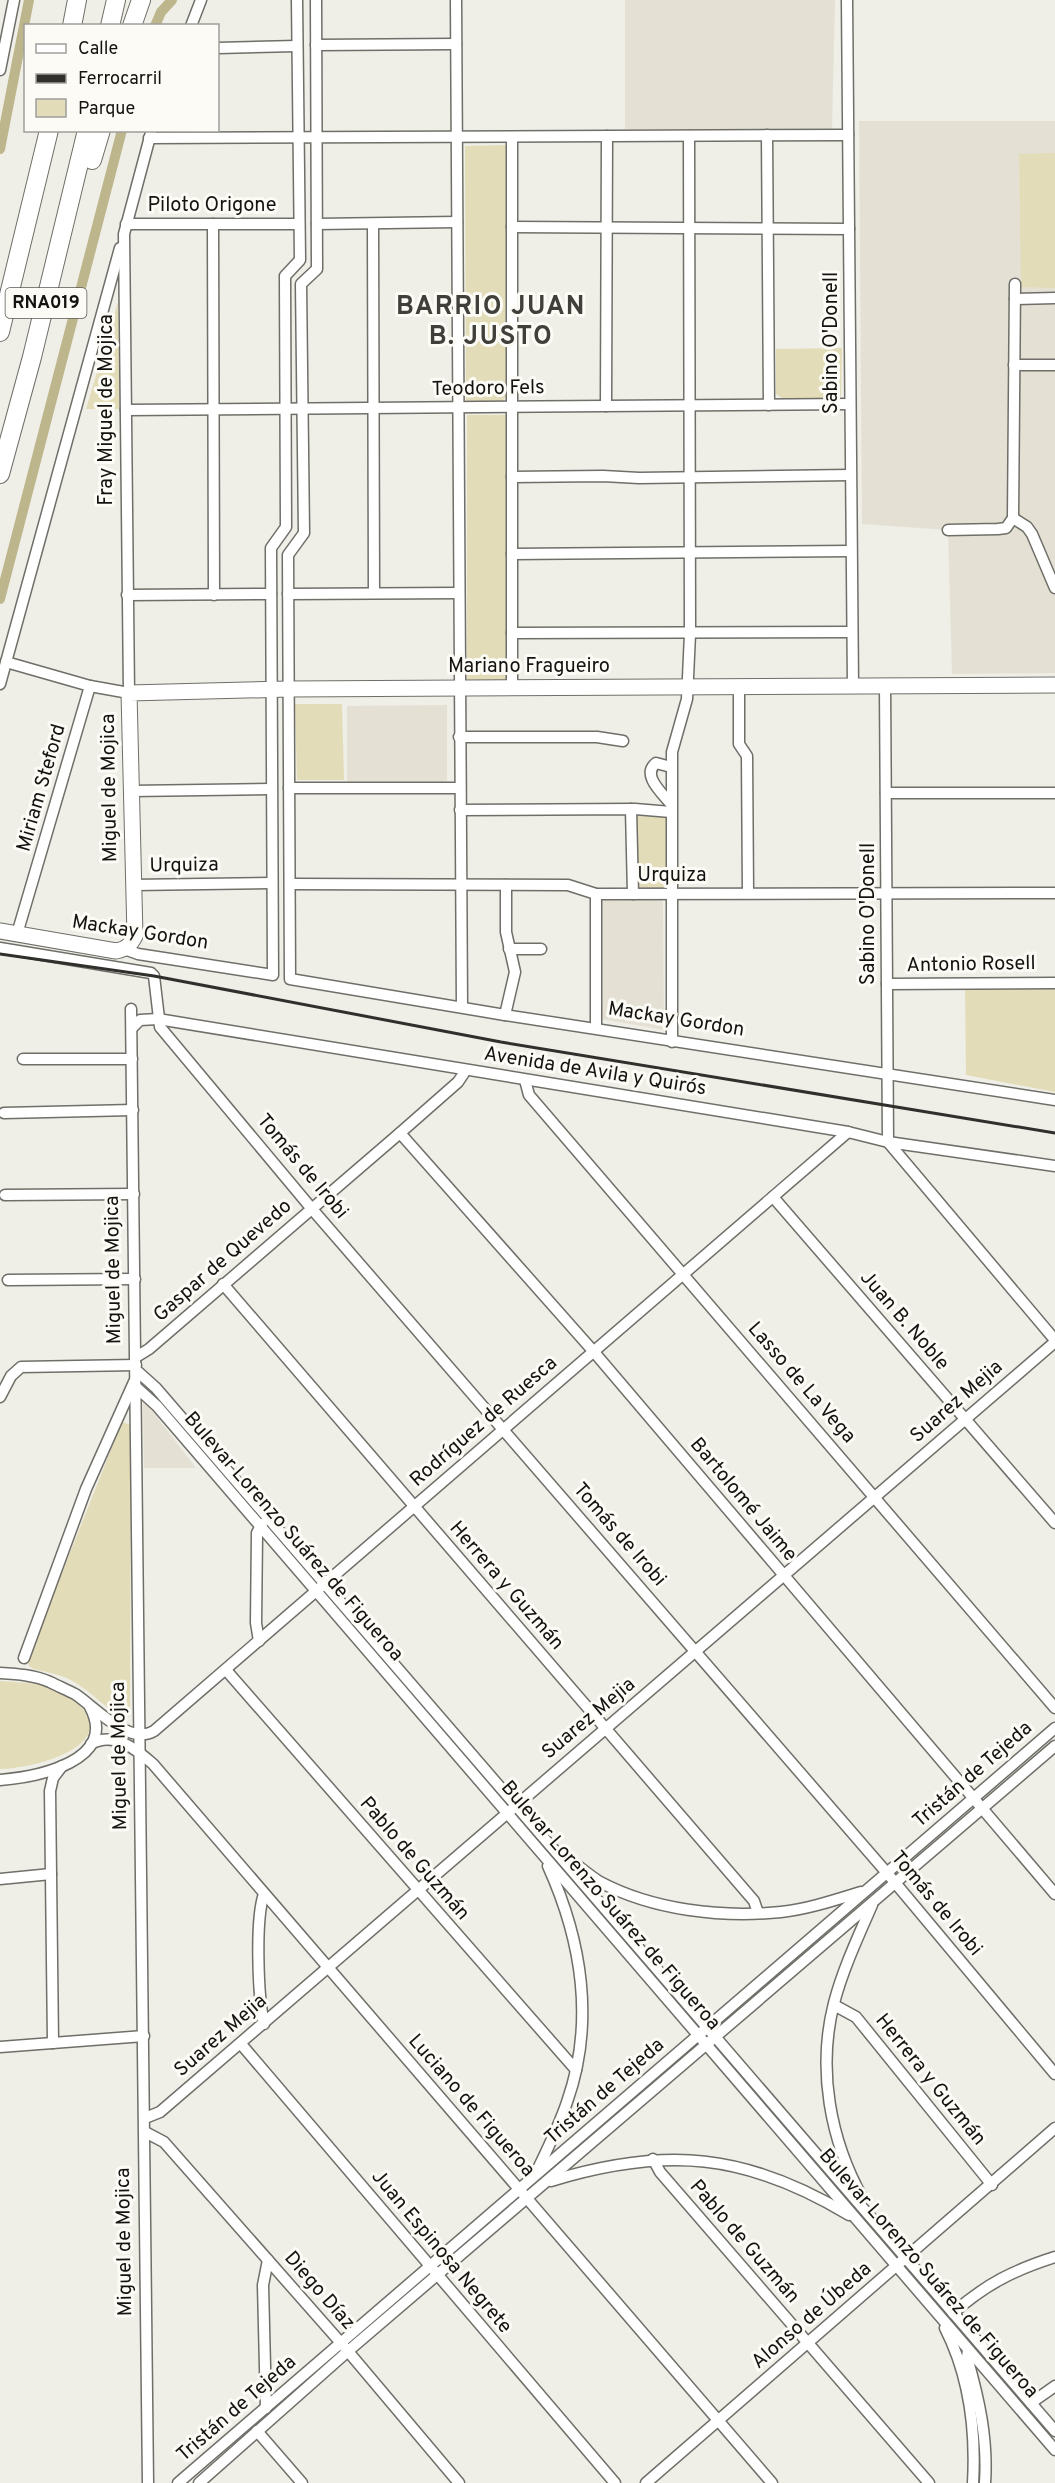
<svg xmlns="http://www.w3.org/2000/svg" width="1055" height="2483" viewBox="0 0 1055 2483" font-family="Overpass,sans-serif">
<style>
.built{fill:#e4e1d4}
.green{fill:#e3dcb8}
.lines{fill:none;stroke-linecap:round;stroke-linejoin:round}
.canal{stroke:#bdb58b;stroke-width:10}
.minor-casing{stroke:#6f6e68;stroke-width:13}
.secondary-casing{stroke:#6f6e68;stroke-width:17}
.motorway-casing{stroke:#6f6e68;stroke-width:20}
.minor{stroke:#fff;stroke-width:10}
.secondary{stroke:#fff;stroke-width:15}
.motorway{stroke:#fff;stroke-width:18}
.rail{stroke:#302f2c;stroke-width:3}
.labels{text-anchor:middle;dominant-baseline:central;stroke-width:6;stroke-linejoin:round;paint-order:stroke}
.shield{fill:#fcfbf5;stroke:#5a5955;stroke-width:1.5}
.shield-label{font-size:18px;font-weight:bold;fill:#141311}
.street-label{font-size:20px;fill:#141311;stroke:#fcfbf5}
.district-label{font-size:26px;font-weight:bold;letter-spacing:1.5px;fill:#403f3a;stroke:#fcfbf5}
</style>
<rect width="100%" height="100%" fill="#efeee7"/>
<g class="built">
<path d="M625 0H835L832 129H625Z"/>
<path d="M859 121H1055V673L952 674 948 530 862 524Z"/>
<path d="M447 705V782H347V706Z"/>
<path d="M605 899H659L663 902 664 1030 601 1019 600 905Z"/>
<path d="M143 1399 196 1468H144Z"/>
</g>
<g class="green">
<path d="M507 145 506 397 501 402 466 403 465 146Z"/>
<path d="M1055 153V288L1021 287 1019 154Z"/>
<path d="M118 302 120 409H86Z"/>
<path d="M842 348 841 396 838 398H782L776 394V349Z"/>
<path d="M467 415H508L507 680H467Z"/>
<path d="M295 704H342L344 780H297Z"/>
<path d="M636 813 666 816 668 886 662 891 637 890Z"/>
<path d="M1055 989V1092L966 1075 965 990Z"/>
<path d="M122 1422 131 1425 130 1715 125 1720C105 1708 91 1691 71 1680 59 1674 46 1672 34 1669L29 1666 27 1661Z"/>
<path d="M0 1681C11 1682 22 1682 33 1684 51 1686 95 1705 90 1729 84 1756 23 1769 0 1769Z"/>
</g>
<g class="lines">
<g class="canal">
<path d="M155 26 161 12 172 0"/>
<path d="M0 149 29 0"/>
<path d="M0 599 122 130"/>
</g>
<g class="minor-casing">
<g id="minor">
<path d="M316 0 317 269 301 284 304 533 288 555 290 979 505 1015 1055 1100"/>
<path d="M456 0 462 1007"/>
<path d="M847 0 853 686"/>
<path d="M191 26 201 0"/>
<path d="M316 45 456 44"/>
<path d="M218 48 297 46"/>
<path d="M0 70 14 0"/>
<path d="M767 135 769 405"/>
<path d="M512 137V688"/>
<path d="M149 138 848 135"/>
<path d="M126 224H299"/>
<path d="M213 224 214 595"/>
<path d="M317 224 457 222"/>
<path d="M373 224 374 593"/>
<path d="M512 227 849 229"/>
<path d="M1015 299 1055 298"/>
<path d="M1014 365H1055"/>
<path d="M606 406 607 136"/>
<path d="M126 410 850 404"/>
<path d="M512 477 603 476 639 478 850 475"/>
<path d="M1013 518 1027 527 1032 534 1055 588"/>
<path d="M948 530 998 529 1006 528 1013 518 1015 284"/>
<path d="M512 554 851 551"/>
<path d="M288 594 459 593"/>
<path d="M127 595 271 594"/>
<path d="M512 633 852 632"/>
<path d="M6 662 90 686 129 693 124 234 151 133"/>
<path d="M0 684 120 248"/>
<path d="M885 685 888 1142"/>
<path d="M739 686V744L747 756 748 893"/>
<path d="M459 737H597L623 741"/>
<path d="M289 788H460"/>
<path d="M131 791 271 789"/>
<path d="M886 793H1055"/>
<path d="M671 804C662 793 641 775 656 763L671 767"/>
<path d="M631 809 633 894"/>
<path d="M460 810 635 809 671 812"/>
<path d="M291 884 568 885 596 894 1055 893"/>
<path d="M133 885 272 883"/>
<path d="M17 934 90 686"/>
<path d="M0 948 151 973 154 976 160 1027 312 1209 887 1873 1055 2074"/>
<path d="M124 949 138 954 273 975 271 548 286 527 285 276 300 260 297 0"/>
<path d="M509 949H541"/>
<path d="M887 984 1055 983"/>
<path d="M131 1009 148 2483"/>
<path d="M505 1015 515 972 506 932V885"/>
<path d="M132 1028 140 1020 158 1019 848 1132 888 1142 1055 1166"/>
<path d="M596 1028V894"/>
<path d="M672 1042V752L687 699 690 634 689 136"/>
<path d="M23 1059H132"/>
<path d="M525 1080 529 1095 1055 1708"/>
<path d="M4 1113 133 1110"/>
<path d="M400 1133 594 1352 1055 1894"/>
<path d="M888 1142 1055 1340"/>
<path d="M5 1195 134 1194"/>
<path d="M773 1197 1055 1523"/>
<path d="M8 1280 135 1279"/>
<path d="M223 1284 754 1901 758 1913"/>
<path d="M136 1357 149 1349 400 1133 458 1082 466 1070"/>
<path d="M136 1370 156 1388 1055 2431"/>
<path d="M136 1387 157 1406 1055 2450"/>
<path d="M0 1397 11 1376 21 1367 136 1365"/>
<path d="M259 1641 256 1623 257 1533 262 1524"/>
<path d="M24 1658 86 1489 134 1382"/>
<path d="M226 1670 576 2070"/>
<path d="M0 1673C17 1674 34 1675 50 1682 58 1686 67 1690 75 1694 95 1707 129 1746 154 1731L848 1132"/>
<path d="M91 1744C114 1731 136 1749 153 1764L772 2483"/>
<path d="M0 1780C37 1777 119 1761 90 1707"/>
<path d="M570 1860C580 1867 590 1876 600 1882 653 1910 721 1918 781 1912 808 1909 835 1900 861 1892"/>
<path d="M0 1879 51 1874"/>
<path d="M264 1894C255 1919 258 1997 264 2024"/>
<path d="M834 2005 856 2017 992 2185"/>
<path d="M53 2043 50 1791 53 1778 62 1766"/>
<path d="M241 2044 615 2483"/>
<path d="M0 2047 144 2036"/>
<path d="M145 2118 160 2112 1055 1342"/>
<path d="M145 2132 164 2142 341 2343 459 2483"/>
<path d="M653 2159 660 2172 929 2483"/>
<path d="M536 2173C547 2150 559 2126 567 2102 595 2023 582 1941 548 1866"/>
<path d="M551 2181C666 2146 746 2153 849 2215"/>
<path d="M863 2199C830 2140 817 2069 834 2003 843 1969 858 1937 872 1905"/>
<path d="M953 2313C986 2284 1014 2270 1055 2257"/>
<path d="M945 2328C969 2375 976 2430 973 2483"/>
<path d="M968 2350 967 2357C979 2399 988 2439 985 2483"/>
<path d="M1031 2403 1055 2386"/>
<path d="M266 2408 263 2285 268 2260"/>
<path d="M257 2431 302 2483"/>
<path d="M178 2483 1055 1728"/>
<path d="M199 2483 347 2352 1055 1746"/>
<path d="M646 2483 1055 2128"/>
</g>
</g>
<g class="secondary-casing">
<path id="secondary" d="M0 931 116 951C127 949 130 945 135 936L129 693 289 689 1055 685"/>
</g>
<g class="motorway-casing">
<g id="motorway">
<path d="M72 26 77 0"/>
<path d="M110 26 116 0"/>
<path d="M132 26 141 0"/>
<path d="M92 160 101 130"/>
<path d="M0 332 49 130"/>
<path d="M0 474 32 357 87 130"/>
</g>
</g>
<use href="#minor" class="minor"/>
<use href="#secondary" class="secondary"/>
<use href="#motorway" class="motorway"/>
<path class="rail" d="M0 954 154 976 501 1042 1055 1133"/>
</g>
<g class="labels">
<rect class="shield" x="5.5" y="288" width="81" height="30" rx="4.5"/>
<g class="shield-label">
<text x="46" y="303">RNA019</text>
</g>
<g class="street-label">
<text x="212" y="206">Piloto Origone</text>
<text transform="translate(832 343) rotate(-90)">Sabino O'Donell</text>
<text transform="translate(488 389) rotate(-1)">Teodoro Fels</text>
<text transform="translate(107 410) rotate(-90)">Fray Miguel de Mojica</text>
<text x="529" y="667">Mariano Fragueiro</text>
<text transform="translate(42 788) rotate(-74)">Miriam Steford</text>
<text transform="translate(110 788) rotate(-91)">Miguel de Mojica</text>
<text transform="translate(184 866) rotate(-1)">Urquiza</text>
<text x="672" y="876">Urquiza</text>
<text transform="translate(869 914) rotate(-90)">Sabino O'Donell</text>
<text transform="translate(140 933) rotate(9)">Mackay Gordon</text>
<text transform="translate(971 965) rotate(-1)">Antonio Rosell</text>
<text transform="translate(676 1020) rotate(9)">Mackay Gordon</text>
<text transform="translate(595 1072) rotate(9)">Avenida de Avila y Quirós</text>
<text transform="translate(302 1167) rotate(50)">Tomás de Irobi</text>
<text transform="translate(223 1261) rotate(-41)">Gaspar de Quevedo</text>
<text transform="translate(114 1270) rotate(-91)">Miguel de Mojica</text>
<text transform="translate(904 1321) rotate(49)">Juan B. Noble</text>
<text transform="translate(801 1383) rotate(49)">Lasso de La Vega</text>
<text transform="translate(957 1402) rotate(-41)">Suarez Mejia</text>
<text transform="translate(484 1422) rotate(-41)">Rodríguez de Ruesca</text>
<text transform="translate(743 1500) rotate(50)">Bartolomé Jaime</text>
<text transform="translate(619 1535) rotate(49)">Tomás de Irobi</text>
<text transform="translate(293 1537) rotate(49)">Bulevar Lorenzo Suárez de Figueroa</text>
<text transform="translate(506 1586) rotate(49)">Herrera y Guzmán</text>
<text transform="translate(589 1719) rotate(-40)">Suarez Mejia</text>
<text transform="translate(120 1756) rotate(-91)">Miguel de Mojica</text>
<text transform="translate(973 1775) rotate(-41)">Tristán de Tejeda</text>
<text transform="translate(414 1859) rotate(49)">Pablo de Guzmán</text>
<text transform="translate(936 1904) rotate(50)">Tomás de Irobi</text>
<text transform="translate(610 1906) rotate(49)">Bulevar Lorenzo Suárez de Figueroa</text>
<text transform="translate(221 2036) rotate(-41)">Suarez Mejia</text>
<text transform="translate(930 2080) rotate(51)">Herrera y Guzmán</text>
<text transform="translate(605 2092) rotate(-41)">Tristán de Tejeda</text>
<text transform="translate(471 2106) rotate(49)">Luciano de Figueroa</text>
<text transform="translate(125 2242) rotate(-91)">Miguel de Mojica</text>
<text transform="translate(744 2242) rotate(49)">Pablo de Guzmán</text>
<text transform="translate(441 2252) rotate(50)">Juan Espinosa Negrete</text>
<text transform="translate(928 2274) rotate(49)">Bulevar Lorenzo Suárez de Figueroa</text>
<text transform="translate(319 2291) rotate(49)">Diego Díaz</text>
<text transform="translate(812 2316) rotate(-41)">Alonso de Úbeda</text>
<text transform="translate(237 2409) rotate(-41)">Tristán de Tejeda</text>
</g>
<g class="district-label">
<text x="491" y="307">BARRIO JUAN<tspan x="491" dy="30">B. JUSTO</tspan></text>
</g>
</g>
<rect x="24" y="24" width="195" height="108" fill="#fcfbf5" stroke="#9f9e9a" stroke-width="1.5"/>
<rect x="36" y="44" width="30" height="9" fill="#ffffff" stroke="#9f9e9a" stroke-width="1.5"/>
<text x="78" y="54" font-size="18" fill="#141311">Calle</text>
<rect x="36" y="74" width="30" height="9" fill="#302f2c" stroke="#9f9e9a" stroke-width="1.5"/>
<text x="78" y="84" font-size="18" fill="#141311">Ferrocarril</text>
<rect x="36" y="99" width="30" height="18" fill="#e3dcb8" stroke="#9f9e9a" stroke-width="1.5"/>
<text x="78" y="114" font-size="18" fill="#141311">Parque</text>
</svg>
